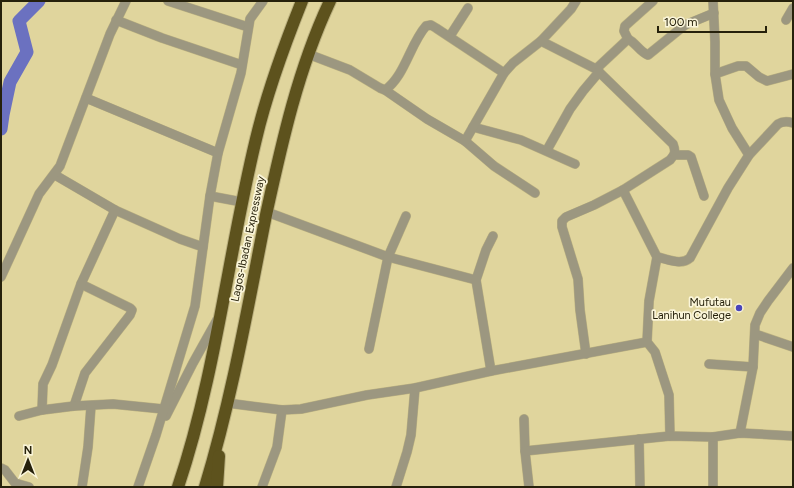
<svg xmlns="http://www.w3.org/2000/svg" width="794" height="488" viewBox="0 0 794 488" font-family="Figtree,sans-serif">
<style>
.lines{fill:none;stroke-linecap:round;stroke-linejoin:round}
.river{stroke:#6b71c0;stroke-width:13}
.minor-casing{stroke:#bbb180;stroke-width:10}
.highway-casing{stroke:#bbb180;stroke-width:14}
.minor{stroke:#9c9780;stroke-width:9}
.highway{stroke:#5d521d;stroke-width:12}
.poi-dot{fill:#4944ba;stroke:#faf5d9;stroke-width:1.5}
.labels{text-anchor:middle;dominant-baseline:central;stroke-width:3.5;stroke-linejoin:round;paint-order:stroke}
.street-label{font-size:11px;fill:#26210b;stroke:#faf5d9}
.poi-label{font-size:11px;fill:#26210b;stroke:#faf5d9;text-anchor:end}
</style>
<rect width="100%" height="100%" fill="#e0d59d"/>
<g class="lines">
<path class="river" d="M1 129 3 115 10 82 27 52 19 21 39 1"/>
<g class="minor-casing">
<g id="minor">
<path d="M168 1 248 27"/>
<path d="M713 1 715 42V74L719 100 732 128 749 155"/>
<path d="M116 20 162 38 242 65"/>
<path d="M786 20 793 8"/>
<path d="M450 36 468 8"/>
<path d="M628 39 624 31 625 26 653 1"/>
<path d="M541 41 596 69 673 144C676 152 675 154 670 160L623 190 594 205 566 217 562 221V227L578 279 580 310 586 354"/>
<path d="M308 54 350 70 380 88 385 90 427 119 465 141 494 166 535 193"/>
<path d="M596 69 628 39C636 43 640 52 648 55L685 25 714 13"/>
<path d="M715 74 738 66H746L759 77 767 81 793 74"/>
<path d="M385 90C405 76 410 44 426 26L431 25 436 28 504 73"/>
<path d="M86 98 218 153"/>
<path d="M473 127 521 140 575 164"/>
<path d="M465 141 504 73 513 63 541 41 571 9 576 1"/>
<path d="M547 150 570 109 583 91 599 72"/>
<path d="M675 155H688L691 157 704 196"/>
<path d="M55 175 115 210 180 239 203 247"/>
<path d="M623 190 657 257 649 301 647 342 655 352 669 395 670 436"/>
<path d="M210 196 242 202"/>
<path d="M267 212 388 257 476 280"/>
<path d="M657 257C668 259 681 266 690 258L728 188 749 155 778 124C783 121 787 121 793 123"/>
<path d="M1 277 39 194 60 166 110 34 126 1"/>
<path d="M755 334 793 347"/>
<path d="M369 349 388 257 406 216"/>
<path d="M709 364 753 367"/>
<path d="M491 371 476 280 486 250 493 236"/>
<path d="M227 403 282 410 301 409 367 395 415 388 491 371 647 342"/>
<path d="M74 406 85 373 130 315 132 310 130 308 81 284"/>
<path d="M42 410 43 384 52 365 81 284 115 210"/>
<path d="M19 416 42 410 74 406 113 404 163 409"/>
<path d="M166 416 193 363 217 320"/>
<path d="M524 419 525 451 529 487"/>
<path d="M740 433 753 367 755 325 760 313 768 301 793 268"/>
<path d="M713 437V487"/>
<path d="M639 439 640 487"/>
<path d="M525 451 670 436 713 437 740 433 793 436"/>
<path d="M1 468 5 470 15 483 29 487"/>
<path d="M82 487 88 447 91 406"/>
<path d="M138 487 156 435 195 306 210 196 218 153 241 73 250 19 263 1"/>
<path d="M262 487 277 447 282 410"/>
<path d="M396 487 407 452 411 435 415 388"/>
</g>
</g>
<g class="highway-casing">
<g id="highway">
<path d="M178 487C216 374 228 254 256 139 267 92 284 46 302 1"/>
<path d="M205 487C232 398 248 306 266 215 282 142 298 69 330 1"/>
<path d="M217 487 219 456"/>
</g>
</g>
<use href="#minor" class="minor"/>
<use href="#highway" class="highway"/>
</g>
<circle class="poi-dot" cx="739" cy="308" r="4"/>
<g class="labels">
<g class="street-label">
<text transform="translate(248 239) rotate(-78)">Lagos-Ibadan Expressway</text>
</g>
<g class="poi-label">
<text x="731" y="302">Mufutau<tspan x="731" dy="13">Lanihun College</tspan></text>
</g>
</g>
<rect width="794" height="488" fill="none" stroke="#26210b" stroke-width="4"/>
<g transform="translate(28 460)" stroke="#faf5d9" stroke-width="3" paint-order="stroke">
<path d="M0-3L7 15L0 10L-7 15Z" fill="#26210b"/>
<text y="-6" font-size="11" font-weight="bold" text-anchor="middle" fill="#26210b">N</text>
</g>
<path d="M658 26v6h108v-6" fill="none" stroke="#26210b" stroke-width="2"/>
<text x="664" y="26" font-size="12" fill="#26210b" stroke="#faf5d9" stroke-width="3" paint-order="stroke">100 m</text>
</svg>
